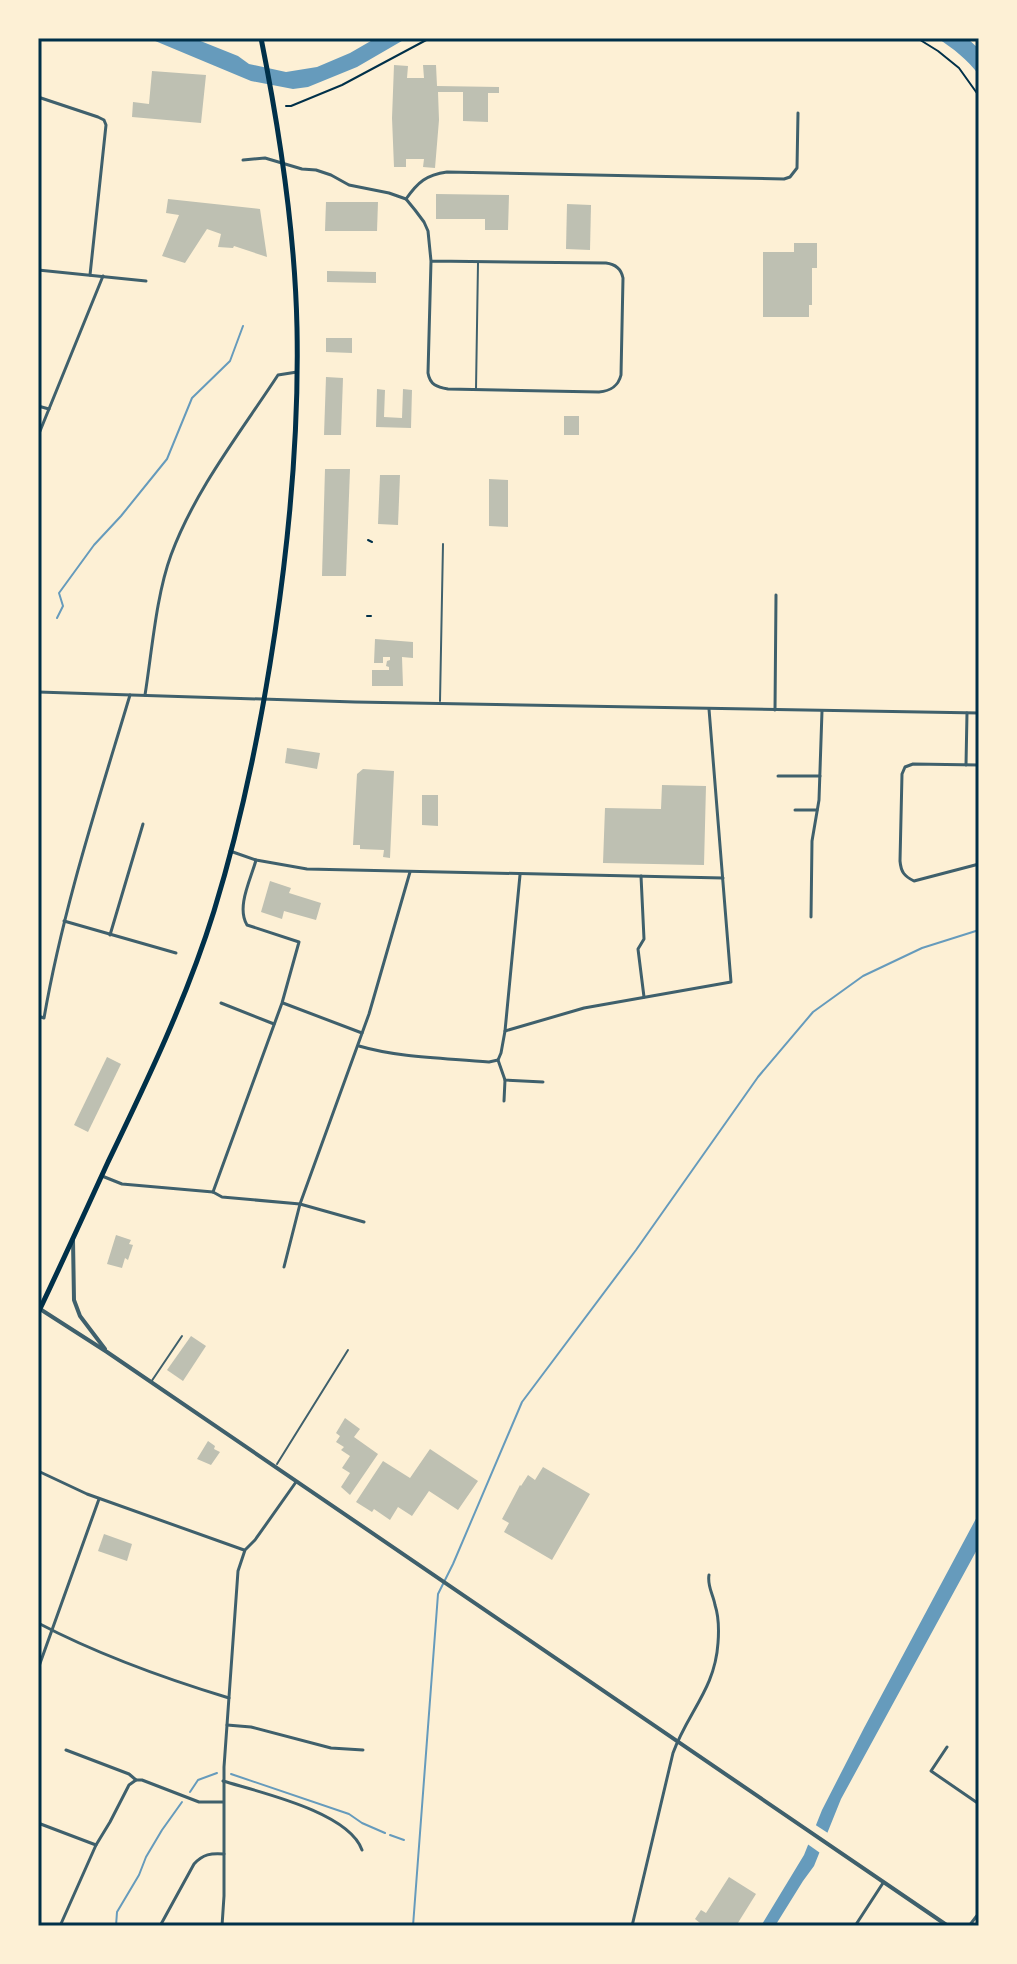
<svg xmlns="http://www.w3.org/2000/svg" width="1017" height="1964" viewBox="0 0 1017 1964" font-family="Helvetica,sans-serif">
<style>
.water{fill:#669bbc}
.pier{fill:#fdf0d5}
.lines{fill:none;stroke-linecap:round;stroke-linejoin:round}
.stream{stroke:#669bbc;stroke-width:2}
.building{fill:#bec0b2}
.path{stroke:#003049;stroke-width:2}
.service{stroke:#3f606c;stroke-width:2}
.minor{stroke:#3f606c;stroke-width:3}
.tertiary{stroke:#3f606c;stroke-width:4}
.primary{stroke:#003049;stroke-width:5}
.neatline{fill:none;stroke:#003049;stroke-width:3}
</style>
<rect width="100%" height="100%" fill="#fdf0d5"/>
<g class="water">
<path d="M148 38H193L238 56 249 64 286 72 317 67 350 53 376 38H407L357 67 308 87 293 89 251 81Z"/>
<path d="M937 38H967L979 49V75C967 59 954 49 937 38Z"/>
<path d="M979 1513V1546L841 1799 814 1866 803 1881 775 1926H761L804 1855 822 1810 864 1728Z"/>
</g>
<path class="pier" d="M814 1824 831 1835 823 1855 806 1843Z"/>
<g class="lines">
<g class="stream">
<path d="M57 618 63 606 59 593 94 545 121 516 167 459 192 398 230 361 243 326"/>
<path d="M231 1774 349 1814 362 1823 385 1833"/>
<path d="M190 1792 198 1780 217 1773"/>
<path d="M390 1835 404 1840"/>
<path d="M116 1926 117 1912 139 1875 146 1857 162 1830 182 1802"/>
<path d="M413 1926 438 1594 453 1564 522 1402 636 1250 758 1077 813 1012 863 976 922 948 979 930"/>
</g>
</g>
<g class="building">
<path d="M394 65 408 66 407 78H424L423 65H436L437 86 499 87V93H488V122L463 121V92H438L439 120 435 168 423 167 424 159H406V167H394L392 118Z"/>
<path d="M152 71 206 75 201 123 132 117 133 102 149 104Z"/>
<path d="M436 194 509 195 508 230H485V219H436Z"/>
<path d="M168 199 260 209 267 257 234 246 233 248 218 247 221 234 207 229 185 263 162 256 179 215 166 213Z"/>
<path d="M326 202H378L377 231H325Z"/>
<path d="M567 204 591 205 590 250 566 249Z"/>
<path d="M794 243H817V268H812V305H809V317H763V252H794Z"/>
<path d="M327 271 376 272V283L327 282Z"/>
<path d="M326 338H352V353L326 352Z"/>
<path d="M326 377 343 378 341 435H324Z"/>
<path d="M377 389 385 390 384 417 402 418 403 389 412 390 411 428 376 427Z"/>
<rect x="564" y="416" width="15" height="19"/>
<path d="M325 469H350L346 576H322Z"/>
<path d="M380 475H400L398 525 378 524Z"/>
<path d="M489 479 508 480V527L489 526Z"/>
<path d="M375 639 413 642V658L402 657 403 686H372V670H389V667L386 666 387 661 390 660V657H383V663H374Z"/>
<path d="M287 748 320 753 317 769 285 763Z"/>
<path d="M363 769 394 771 390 858 383 857 384 850 360 849V845H353L357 774Z"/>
<path d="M662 785 706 786 704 865 603 863 605 808 661 809Z"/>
<path d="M422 795H438V826L422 825Z"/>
<path d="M270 881 291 888 289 893 321 903 316 920 284 911 282 919 261 912Z"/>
<path d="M107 1057 121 1064 88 1132 74 1125Z"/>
<path d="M116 1235 131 1240 129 1244 133 1245 128 1260 125 1258 122 1268 107 1264Z"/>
<path d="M191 1336 206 1346 183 1381 167 1370Z"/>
<path d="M345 1418 360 1429 354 1437 378 1454 350 1495 341 1487 350 1473 342 1468 350 1456 341 1450 344 1447 336 1442 340 1436 336 1433Z"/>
<path d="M208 1441 215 1446 214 1449 220 1452 211 1465 197 1459Z"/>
<path d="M430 1449 478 1481 458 1510 429 1491 412 1516 398 1507 390 1520 374 1509 372 1512 356 1502 383 1461 410 1478Z"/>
<path d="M543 1467 590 1494 552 1560 504 1532 509 1523 502 1519 520 1485 521 1486 528 1475 535 1480Z"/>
<path d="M104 1534 132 1544 127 1561 98 1551Z"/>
<path d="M729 1877 756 1894 736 1926H698L700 1923 695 1919 701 1910 706 1913Z"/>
</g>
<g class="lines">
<g class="path">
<path d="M917 38 938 51 959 68 979 96"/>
<path d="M286 106H291L342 85 430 38"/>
<path d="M38 169 40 155"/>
<path d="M368 540 372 542"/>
<path d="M367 616H371"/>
</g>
<g class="service">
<path d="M476 389 478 263"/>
<path d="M440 701 443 544"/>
<path d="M151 1382 182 1336"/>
<path d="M277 1464 348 1350"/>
</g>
<g class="minor">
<path d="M38 97 98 117 104 120 106 125 90 275"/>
<path d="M243 160 265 158 302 169 316 170 331 175 349 185 389 193 406 199 415 210 424 222 428 231 431 261 428 373C430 385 437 387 448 389L599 392C610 391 618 387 621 375L623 278C621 268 615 264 606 263L431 261"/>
<path d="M406 199C418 182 426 175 447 172L784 179 790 177 797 168 798 113"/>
<path d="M38 270 146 281"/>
<path d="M38 406 49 409"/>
<path d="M38 436 103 276"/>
<path d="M38 692 355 702 979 713"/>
<path d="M145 695C152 651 156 596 171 555 195 490 240 433 278 375L297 372"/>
<path d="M775 710 776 595"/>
<path d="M966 765 967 713"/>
<path d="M979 765 913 764 905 767 902 774 900 861C901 872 904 876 914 881L979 864"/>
<path d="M778 776H820"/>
<path d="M795 810H817"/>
<path d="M230 851 256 860 307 869 723 878"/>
<path d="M520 875 505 1031 501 1053 498 1060 505 1080 543 1082"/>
<path d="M641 876 644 939 638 949 644 997"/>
<path d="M811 917 812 841 819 800 822 711"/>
<path d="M64 921 176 953"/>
<path d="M110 935 143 824"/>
<path d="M221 1003 274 1024"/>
<path d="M283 1003 362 1033"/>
<path d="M38 1016 44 1018C63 908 98 802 130 695"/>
<path d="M505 1031 584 1008 731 982 709 709"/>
<path d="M359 1046C400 1058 446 1058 489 1062L498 1060"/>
<path d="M504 1101 505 1080"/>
<path d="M102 1176 122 1184 213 1192 222 1197 300 1204 364 1222"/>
<path d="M213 1192 282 1003 299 942 247 925C236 907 251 879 256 860"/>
<path d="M284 1267 300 1204 369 1014 410 872"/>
<path d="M38 1471 87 1494 244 1550"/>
<path d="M38 1623C99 1655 163 1678 229 1698"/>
<path d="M38 1669 99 1499"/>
<path d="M227 1725 251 1727 331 1748 363 1750"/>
<path d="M947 1747 931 1771 979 1804"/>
<path d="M66 1750 129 1774 136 1780"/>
<path d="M223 1781C259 1792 349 1812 362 1850"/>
<path d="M38 1823 96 1845"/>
<path d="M60 1926 96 1845 110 1822 129 1785 136 1780H142L199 1802H223"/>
<path d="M160 1926 194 1864C203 1854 211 1853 224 1854"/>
<path d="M222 1926 224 1896V1767L238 1571 245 1550 255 1540 296 1482"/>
<path d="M632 1926 673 1753C688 1712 715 1689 718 1643 719 1630 719 1617 715 1605 713 1594 707 1586 709 1575"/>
<path d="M855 1926 883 1883"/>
<path d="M969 1926 979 1913"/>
</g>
<g class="tertiary">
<path d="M73 1240 74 1300 80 1316 105 1349"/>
<path d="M40 1309 107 1352 948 1926"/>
</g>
<path class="primary" d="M38 1313C62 1263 85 1212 108 1162 147 1081 187 998 214 911 242 820 261 726 275 632 290 531 299 430 297 328 295 230 280 133 261 38"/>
</g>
<rect width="1017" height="1964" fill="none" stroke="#fdf0d5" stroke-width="80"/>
<rect x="40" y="40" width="937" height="1884" class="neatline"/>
</svg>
